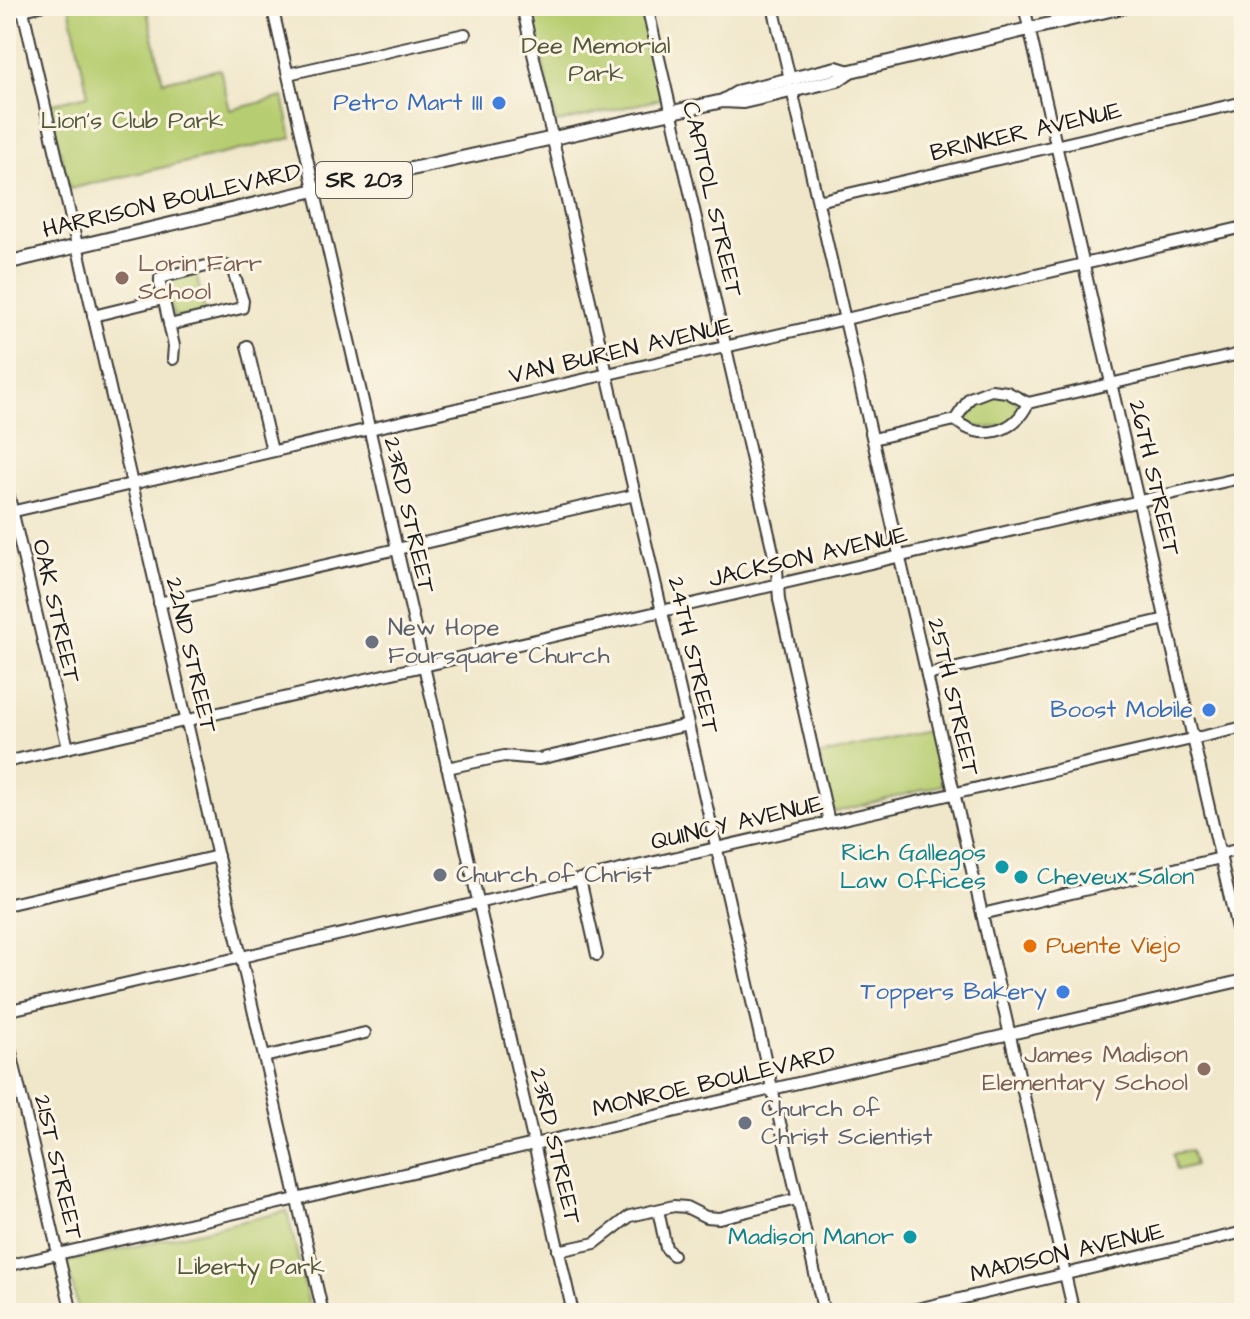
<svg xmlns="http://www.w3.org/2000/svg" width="1250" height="1319" viewBox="0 0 1250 1319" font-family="'Architects Daughter',sans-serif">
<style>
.park{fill:#b7cd71;stroke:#6a7446;stroke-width:2}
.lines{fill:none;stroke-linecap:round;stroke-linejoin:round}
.minor-casing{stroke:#3c3a36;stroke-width:14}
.major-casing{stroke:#3c3a36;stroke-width:16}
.minor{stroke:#fff;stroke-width:10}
.major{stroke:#fff;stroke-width:12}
.shop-dot{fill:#3f7fe0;stroke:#fcf5e5;stroke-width:3}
.education-dot{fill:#8d6e63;stroke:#fcf5e5;stroke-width:3}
.worship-dot{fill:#6b7280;stroke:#fcf5e5;stroke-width:3}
.culture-dot{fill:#0f9aa8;stroke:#fcf5e5;stroke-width:3}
.food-dot{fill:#e8710a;stroke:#fcf5e5;stroke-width:3}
.labels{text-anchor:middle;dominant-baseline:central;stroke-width:6;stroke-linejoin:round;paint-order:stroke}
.shield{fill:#fcf5e5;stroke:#5f5d58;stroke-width:2}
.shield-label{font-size:22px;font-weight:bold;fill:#1c1c1c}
.park-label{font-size:24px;fill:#525a3a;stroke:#fcf5e5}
.shop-label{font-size:24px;fill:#366cbe;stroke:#fcf5e5;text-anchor:end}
.street-label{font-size:24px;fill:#1c1c1c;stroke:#fcf5e5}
.education-label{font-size:24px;fill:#785e54;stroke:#fcf5e5;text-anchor:start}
.worship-label{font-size:24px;fill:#5b616d;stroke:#fcf5e5;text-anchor:start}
.culture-label{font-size:24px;fill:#0d838f;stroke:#fcf5e5;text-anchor:end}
.food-label{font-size:24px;fill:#c56008;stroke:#fcf5e5;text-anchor:start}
</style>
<rect width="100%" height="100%" fill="#fcf5e5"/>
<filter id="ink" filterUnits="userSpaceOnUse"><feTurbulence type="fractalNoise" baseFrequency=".0125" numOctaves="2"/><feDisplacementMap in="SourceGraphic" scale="16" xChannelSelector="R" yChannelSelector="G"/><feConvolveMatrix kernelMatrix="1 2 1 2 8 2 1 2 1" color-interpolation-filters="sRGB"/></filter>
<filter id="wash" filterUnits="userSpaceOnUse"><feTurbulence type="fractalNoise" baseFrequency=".006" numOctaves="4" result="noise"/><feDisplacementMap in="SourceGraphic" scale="32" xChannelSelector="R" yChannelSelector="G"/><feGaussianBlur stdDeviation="1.8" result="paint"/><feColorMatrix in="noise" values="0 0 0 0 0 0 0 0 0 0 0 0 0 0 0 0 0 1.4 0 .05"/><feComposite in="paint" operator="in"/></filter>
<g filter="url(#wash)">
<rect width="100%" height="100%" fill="#f0e7ca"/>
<g class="park">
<path d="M69 6H146L163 81 220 69 230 110 283 97 292 138 69 189 49 104 88 95Z"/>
<path d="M530 6H640L661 99 556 123Z"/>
<path d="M196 273 205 313 174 317 165 283Z"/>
<path d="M991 394 1006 395 1023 406C1011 430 981 434 960 418L972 401Z"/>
<path d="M931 730 942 785 836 812 832 810 819 756Z"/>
<path d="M1191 1150 1195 1165 1177 1170 1173 1154Z"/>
<path d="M287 1211 311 1313H79L67 1262Z"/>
<path d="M997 1298 1000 1313H933Z"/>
</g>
</g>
<g filter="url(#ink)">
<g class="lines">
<g class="minor-casing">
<g id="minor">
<path d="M22 6 323 1313"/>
<path d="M272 6 573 1313"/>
<path d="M522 6 824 1313"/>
<path d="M647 6 777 569 779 600 829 822"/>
<path d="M773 6 790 79"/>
<path d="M1024 6 1244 959"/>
<path d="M6 14 40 6"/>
<path d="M288 74 465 34"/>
<path d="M792 90 1074 1313"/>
<path d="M818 201 1244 102"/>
<path d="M93 316 163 299"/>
<path d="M169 325 242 308 243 301 232 268 218 263 160 278V283L174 346 173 359"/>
<path d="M247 346 272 451"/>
<path d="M991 390 1007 392 1028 403C1015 433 980 442 955 420L970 398Z"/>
<path d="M1028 403 1244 353"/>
<path d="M873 439 955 420"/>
<path d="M6 484 68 748"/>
<path d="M6 513 1244 227"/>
<path d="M159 603 635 495"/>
<path d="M927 675 1166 619"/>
<path d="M6 762 1244 477"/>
<path d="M447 768 504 756 539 759 688 725"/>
<path d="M1220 854 1244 848"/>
<path d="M580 879 597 955"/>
<path d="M6 905 218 856"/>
<path d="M982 914 1221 858"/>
<path d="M6 1011 1244 727"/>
<path d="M6 1031 72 1313"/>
<path d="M264 1057 365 1033"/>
<path d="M658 1210 666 1248 673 1255"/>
<path d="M558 1251 595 1243 630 1216 674 1206 686 1207 706 1217 719 1218 797 1199"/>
<path d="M6 1266 1244 980"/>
<path d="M900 1313 1244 1232"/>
</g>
</g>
<g class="major-casing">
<g id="major">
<path d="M842 73 1127 6"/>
<path d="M723 101 740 91 836 68 849 72"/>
<path d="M6 263 315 190 723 101 743 102 838 80 849 72"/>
</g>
</g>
<use href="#minor" class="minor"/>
<use href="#major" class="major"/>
</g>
</g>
<g class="shop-dot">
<circle cx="499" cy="103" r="8"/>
<circle cx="1209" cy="710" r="8"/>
<circle cx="1063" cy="992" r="8"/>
</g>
<g class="education-dot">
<circle cx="122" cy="278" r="8"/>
<circle cx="1204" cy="1069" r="8"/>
</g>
<g class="worship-dot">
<circle cx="372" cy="642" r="8"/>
<circle cx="440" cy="875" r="8"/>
<circle cx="745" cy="1123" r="8"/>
</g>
<g class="culture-dot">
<circle cx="1002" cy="867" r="8"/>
<circle cx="1021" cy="877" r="8"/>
<circle cx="910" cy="1237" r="8"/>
</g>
<circle class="food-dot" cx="1030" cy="946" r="8"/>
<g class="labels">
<rect class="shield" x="316" y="162" width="96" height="36" rx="6"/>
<g class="shield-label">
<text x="364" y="180">SR 203</text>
</g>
<g class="park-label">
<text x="596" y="46">Dee Memorial<tspan x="596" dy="28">Park</tspan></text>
<text x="132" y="121">Lion's Club Park</text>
<text x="251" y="1267">Liberty Park</text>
</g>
<g class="shop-label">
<text x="483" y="103">Petro Mart III</text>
<text x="1193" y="710">Boost Mobile</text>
<text x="1047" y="992">Toppers Bakery</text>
</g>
<g class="street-label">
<text transform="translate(1026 132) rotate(-13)">BRINKER AVENUE</text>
<text transform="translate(712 199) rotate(77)">CAPITOL STREET</text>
<text transform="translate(172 201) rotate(-13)">HARRISON BOULEVARD</text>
<text transform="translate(621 351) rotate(-13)">VAN BUREN AVENUE</text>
<text transform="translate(1154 478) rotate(77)">26TH STREET</text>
<text transform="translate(409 515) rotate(77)">23RD STREET</text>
<text transform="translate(808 557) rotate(-13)">JACKSON AVENUE</text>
<text transform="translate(56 611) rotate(77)">OAK STREET</text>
<text transform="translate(191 655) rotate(77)">22ND STREET</text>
<text transform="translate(693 655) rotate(77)">24TH STREET</text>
<text transform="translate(953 697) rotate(77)">25TH STREET</text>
<text transform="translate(737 823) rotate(-13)">QUINCY AVENUE</text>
<text transform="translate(714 1082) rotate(-13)">MONROE BOULEVARD</text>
<text transform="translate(555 1146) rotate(77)">23RD STREET</text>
<text transform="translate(58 1167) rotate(77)">21ST STREET</text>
<text transform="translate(1067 1253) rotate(-13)">MADISON AVENUE</text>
</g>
<g class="education-label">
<text x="138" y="264">Lorin Farr<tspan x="138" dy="28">School</tspan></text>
<text x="1188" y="1055" text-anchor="end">James Madison<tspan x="1188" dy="28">Elementary School</tspan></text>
</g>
<g class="worship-label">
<text x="388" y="628">New Hope<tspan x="388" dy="28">Foursquare Church</tspan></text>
<text x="456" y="875">Church of Christ</text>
<text x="761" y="1109">Church of<tspan x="761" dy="28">Christ Scientist</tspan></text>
</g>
<g class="culture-label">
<text x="986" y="853">Rich Gallegos<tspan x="986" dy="28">Law Offices</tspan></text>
<text x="1037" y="877" text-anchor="start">Cheveux Salon</text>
<text x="894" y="1237">Madison Manor</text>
</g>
<g class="food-label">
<text x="1046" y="946">Puente Viejo</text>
</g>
</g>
<rect width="1250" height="1319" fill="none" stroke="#fcf5e5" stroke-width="32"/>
</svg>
